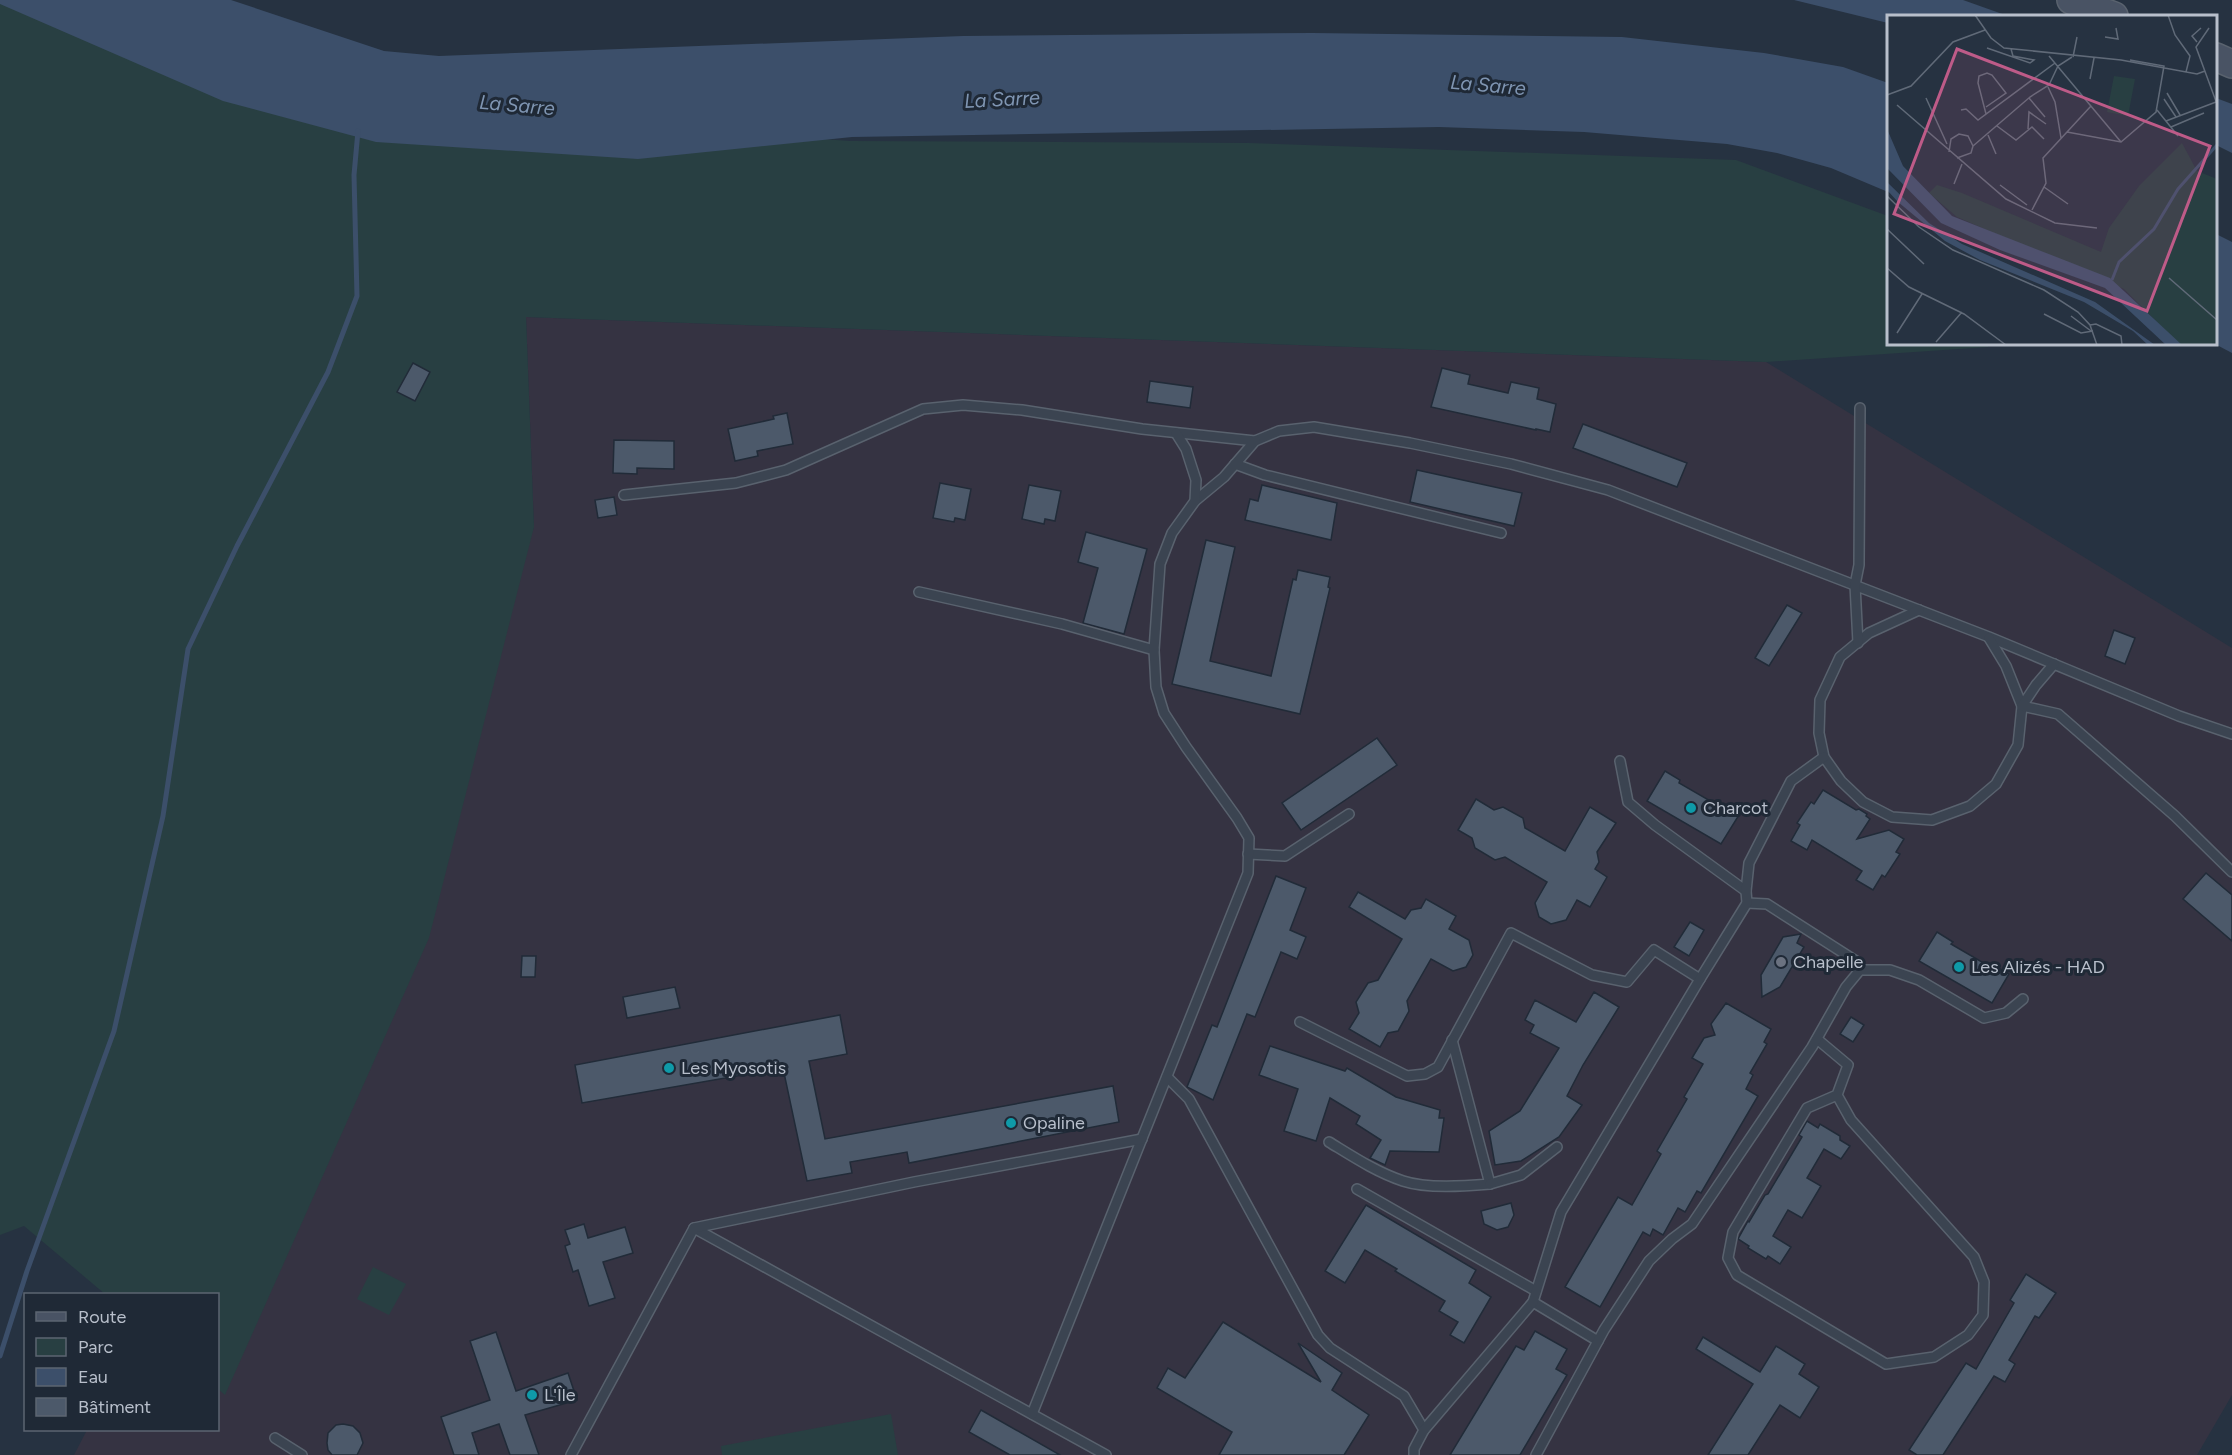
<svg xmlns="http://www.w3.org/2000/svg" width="2232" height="1455" viewBox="0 0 2232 1455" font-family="Figtree,sans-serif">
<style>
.medical{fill:#353342}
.green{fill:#283f42}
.water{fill:#3c4f6a}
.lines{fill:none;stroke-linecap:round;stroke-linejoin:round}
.stream{stroke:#3c4f6a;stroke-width:5}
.building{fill:#4c596a;stroke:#212b38;stroke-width:1.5}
.lane-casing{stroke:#59626e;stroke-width:12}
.secondary-casing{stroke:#59626e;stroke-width:30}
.lane{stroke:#3b4451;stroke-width:9}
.secondary{stroke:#495364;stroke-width:27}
.culture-dot{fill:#0f9aa8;stroke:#1f2936;stroke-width:2}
.worship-dot{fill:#6b7280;stroke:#1f2936;stroke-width:2}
.labels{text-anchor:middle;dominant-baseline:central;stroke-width:6;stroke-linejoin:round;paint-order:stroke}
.poi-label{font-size:18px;fill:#b8bfcb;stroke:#1f2936;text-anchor:start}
.water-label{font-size:20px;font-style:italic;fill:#7f95b2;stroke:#1f2936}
.inset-river{fill:none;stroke:#3c4f6a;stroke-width:3}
.inset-road{fill:none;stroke:#606a78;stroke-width:1.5}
.view{fill:#be5b88;fill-opacity:0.15;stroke:#be5b88;stroke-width:3}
.inset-edge{fill:none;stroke:#b8bfcb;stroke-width:3}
</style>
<rect width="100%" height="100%" fill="#263241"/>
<path class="medical" d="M526 317 1766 362 2232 648V1395L2197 1455H74L87 1430H218V1387L534 527Z"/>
<g class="green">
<path d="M0 0 240 98 850 141 1248 143 1736 160 1888 216V344H1989L1988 347 1766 362 526 317 534 527 429 938 225 1395 218 1389V1294H105L24 1226 0 1235Z"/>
<path d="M373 1267 406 1284 389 1315 357 1299Z"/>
<path d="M891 1414 898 1455H722L721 1446Z"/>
</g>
<g class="water">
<path d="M0 0H231L384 51 439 56 963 36 1312 33 1622 37 1764 53 1843 67 1888 83V192L1831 168 1777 153 1727 144 1584 132 1439 127 852 137 638 159 376 142 223 101 0 4Z"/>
<path d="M1794 0H1963L2008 16H1888V23Z"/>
<path d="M2216 98 2232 104V153L2216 145Z"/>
<path d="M2216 234 2232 242V353L2215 344Z"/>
</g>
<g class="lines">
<path class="stream" d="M0 1356 27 1271 114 1031 163 816 188 649 237 546 328 372 357 296 354 175 358 131"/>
</g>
<g class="building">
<path d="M413 363 430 372 415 401 397 392Z"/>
<path d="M1442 368 1470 375 1468 384 1508 393 1511 382 1539 388 1537 399 1556 404 1550 432 1536 429V430L1431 407Z"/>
<path d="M1150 381 1193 387 1190 408 1147 402Z"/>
<path d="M787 413 793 444 757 451 758 456 735 461 728 429 774 419 773 416Z"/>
<path d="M1583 424 1687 463 1677 487 1573 448Z"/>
<path d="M614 440 674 441V469L637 468V474L613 473Z"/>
<path d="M1417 470 1522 493 1514 526 1410 502Z"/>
<path d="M940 483 971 489 965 520 955 518 954 522 933 518Z"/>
<path d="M1029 485 1061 491 1055 521 1045 519 1044 524 1022 519Z"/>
<path d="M1262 485 1337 503 1331 540 1245 520 1250 499 1258 501Z"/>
<path d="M614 497 617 515 598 518 595 500Z"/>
<path d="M1086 532 1147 549 1124 634 1083 623 1098 568 1078 562Z"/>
<path d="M1206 540 1235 547 1210 661 1271 676 1293 579 1296 580 1298 570 1330 577 1328 587 1330 588 1300 714 1172 684Z"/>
<path d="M1787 605 1802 613 1769 666 1755 658Z"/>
<path d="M2114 630 2135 638 2125 664 2105 656Z"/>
<path d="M1377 738 1397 765 1301 830 1282 803Z"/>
<path d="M1665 771 1680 780 1679 783 1724 809 1725 807 1739 815 1721 844 1647 801Z"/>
<path d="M1823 790 1856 810 1859 809 1867 814 1866 816 1870 819 1857 839 1889 830 1904 839 1896 852 1900 854 1885 877 1882 875 1873 890 1856 880 1862 871 1812 840 1807 850 1791 841 1800 825 1797 823 1811 802 1814 804Z"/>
<path d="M1476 799 1494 810 1503 807 1523 818 1525 828 1565 851 1590 807 1616 823 1597 852 1599 862 1595 869 1607 877 1590 907 1577 900 1566 920 1551 924 1539 917 1535 903 1547 882 1505 857 1495 860 1475 848 1472 838 1458 830Z"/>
<path d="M2206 873 2232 895V941L2183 899Z"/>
<path d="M1276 876 1306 888 1290 930 1306 937 1297 959 1281 952 1255 1017 1247 1014 1213 1100 1187 1087 1212 1025 1217 1027Z"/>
<path d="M1358 892 1405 919 1411 910 1421 908 1426 899 1456 916 1449 929 1469 940 1473 955 1466 967 1453 971 1431 959 1407 1001 1409 1011 1398 1031 1388 1033 1380 1047 1349 1029 1359 1013 1356 1002 1368 983 1378 980 1402 939 1349 907Z"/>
<path d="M1690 922 1704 930 1689 956 1674 947Z"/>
<path d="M1937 932 1953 942 1951 944 1992 968 1993 965 2009 974 1992 1003 1919 961Z"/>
<path d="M1801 934 1797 943 1804 947 1780 987 1762 997 1761 975 1783 937Z"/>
<path d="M522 956H536L535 977H521Z"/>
<path d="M675 987 680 1008 627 1018 623 997Z"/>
<path d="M1594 992 1619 1007 1583 1065 1567 1096 1582 1105 1559 1137 1521 1161 1495 1165 1489 1131 1520 1111 1559 1048 1530 1033 1534 1025 1525 1020 1535 1000 1576 1022Z"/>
<path d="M1726 1003 1771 1029 1764 1042 1767 1044 1750 1073 1753 1075 1746 1089 1758 1096 1701 1193 1697 1191 1685 1212 1678 1208 1663 1235 1653 1229 1650 1236 1643 1232 1600 1307 1565 1287 1618 1197 1632 1205 1661 1154 1657 1151 1687 1099 1684 1097 1703 1064 1692 1058 1704 1038 1715 1035 1711 1024Z"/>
<path d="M840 1015 847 1054 809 1061 825 1139 1113 1086 1119 1122 909 1163 907 1152 850 1162 852 1173 807 1181 783 1068 582 1103 575 1065Z"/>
<path d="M1851 1017 1864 1025 1853 1042 1840 1034Z"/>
<path d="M1270 1046 1345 1071 1347 1068 1396 1097 1440 1110 1439 1118H1444L1439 1152 1390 1151 1385 1165 1370 1158 1381 1140 1356 1124 1360 1116 1330 1098 1316 1141 1284 1131 1298 1089 1259 1075Z"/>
<path d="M1807 1121 1818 1128 1820 1124 1840 1136V1140L1850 1146 1841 1159 1824 1149 1807 1178 1821 1186 1802 1218 1788 1210 1773 1236 1791 1247 1780 1264 1768 1256 1766 1259 1748 1248 1749 1246 1738 1239 1748 1221 1749 1222 1765 1195 1768 1194 1802 1137 1799 1135Z"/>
<path d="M1511 1203 1514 1215 1508 1227 1497 1230 1484 1224 1481 1211Z"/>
<path d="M1366 1205 1476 1270 1469 1283 1491 1297 1464 1343 1450 1335 1458 1322 1439 1311 1445 1301 1395 1271 1397 1269 1365 1250 1345 1283 1325 1271Z"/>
<path d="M584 1224 588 1238 625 1227 633 1253 603 1262 615 1298 589 1306 578 1270 573 1272 565 1246 570 1244 565 1230Z"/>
<path d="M2026 1274 2056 1293 2039 1318 2035 1316 2009 1360 2015 1364 2005 1382 1994 1376 1943 1455H1917L1909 1450 1966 1363 1976 1369 2014 1303 2010 1300Z"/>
<path d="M1223 1322 1321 1382 1298 1343 1342 1373 1332 1390 1369 1415 1344 1455H1219L1232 1432 1157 1388 1168 1368 1185 1378Z"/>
<path d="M1535 1331 1567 1349 1556 1369 1567 1375 1520 1455H1450L1516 1346 1524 1350Z"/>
<path d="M496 1332 516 1391 568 1373 577 1400 525 1415 539 1455H510L499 1424 472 1433 479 1455H454L441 1417 490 1400 470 1341Z"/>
<path d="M1703 1337 1760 1372 1776 1346 1805 1364 1799 1374 1819 1387 1800 1418 1780 1405 1748 1455H1708L1753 1384 1696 1349Z"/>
<path d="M981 1410 1060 1455H1010L969 1432Z"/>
<path d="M343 1424 353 1426 360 1433 363 1443 357 1455H332L328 1450 327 1443 328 1433 336 1425Z"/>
</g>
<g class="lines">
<g class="lane-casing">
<g id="lane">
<path d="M1235 464 1265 475 1501 533"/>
<path d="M624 495 736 483 786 470 923 409 963 405 1022 410 1142 429 1255 441 1279 431 1314 427 1410 443 1511 464 1608 490 1989 637 2179 716 2232 734"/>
<path d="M1195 501 1224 477 1255 441"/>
<path d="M919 592 1062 624 1154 650"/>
<path d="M1919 610 1869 633 1840 657 1820 700 1819 733 1824 757 1841 781 1863 802 1892 817 1932 820 1970 806 1996 784 2018 745 2022 706 2006 666 1989 638"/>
<path d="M1858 643 1855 585 1859 565 1860 408"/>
<path d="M2054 664 2036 685 2022 706 2058 714 2175 816 2232 872"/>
<path d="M1620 761 1628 802 1655 825 1746 891"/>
<path d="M1248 854 1285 856 1349 814"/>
<path d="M1747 903 1767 904 1856 961 1860 970"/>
<path d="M1300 1022 1407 1076 1425 1074 1438 1067 1511 933 1592 975 1627 982 1654 950 1700 979"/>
<path d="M1817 1039 1848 1065 1837 1095 1851 1120 1974 1257 1984 1282 1983 1315 1968 1335 1934 1357 1886 1364 1737 1275 1728 1258 1733 1232 1807 1108 1837 1095"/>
<path d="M1167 1077 1189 1099 1318 1335 1330 1348 1404 1396 1424 1430"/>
<path d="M1329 1142C1352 1156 1376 1172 1403 1181 1427 1189 1465 1186 1490 1184L1452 1040"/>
<path d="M1490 1184 1521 1175 1557 1147"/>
<path d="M1357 1189 1536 1291"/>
<path d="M694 1228 1106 1455"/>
<path d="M1533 1302 1598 1341"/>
<path d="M1032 1414 1248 873 1249 838 1237 818 1186 747 1164 713 1156 687 1154 650 1160 564 1172 533 1195 501 1196 480 1186 449 1176 433"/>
<path d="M275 1438 302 1455"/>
<path d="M571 1455 694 1228 914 1182 1142 1139"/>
<path d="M1414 1455V1449L1424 1430 1533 1302 1561 1212 1700 979 1747 903 1746 891 1749 863 1791 781 1824 757"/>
<path d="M1536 1455 1604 1330 1649 1261 1672 1239 1692 1224 1812 1047 1846 987 1860 970H1890L1919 980 1984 1018 2006 1013 2023 999"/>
</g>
</g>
<g class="secondary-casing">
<g id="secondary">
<path d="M2071 0 2114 16"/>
<path d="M2216 57 2232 64"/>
</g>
</g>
<use href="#lane" class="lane"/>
<use href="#secondary" class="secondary"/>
</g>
<g class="culture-dot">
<circle cx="1691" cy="808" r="6"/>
<circle cx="1959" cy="967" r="6"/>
<circle cx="669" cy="1068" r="6"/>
<circle cx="1011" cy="1123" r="6"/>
<circle cx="532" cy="1395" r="6"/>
</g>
<circle class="worship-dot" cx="1781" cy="962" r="6"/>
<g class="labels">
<g class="poi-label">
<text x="1703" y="808">Charcot</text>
<text x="1793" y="962">Chapelle</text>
<text x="1971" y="967">Les Alizés - HAD</text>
<text x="681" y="1068">Les Myosotis</text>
<text x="1023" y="1123">Opaline</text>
<text x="544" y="1395">L'Île</text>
</g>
<g class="water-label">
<text transform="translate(1488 85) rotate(5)">La Sarre</text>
<text transform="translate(1002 99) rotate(-3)">La Sarre</text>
<text transform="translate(517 105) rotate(5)">La Sarre</text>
</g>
</g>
<g transform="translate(1887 15)">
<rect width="330" height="330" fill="#263241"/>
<path d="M227 61 248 64 241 101 220 97ZM295 128 310 156 330 164V330H293L237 274 70 202 42 178 50 170 75 178 214 237 222 213 252 171Z" fill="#283f42"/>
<path d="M0 114 16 151 65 201 223 263 295 330H279L218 273 113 235 54 208 0 153ZM0 167 42 208 75 229 208 287 268 330H261L246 316 197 287 93 245 58 226 11 187 0 175Z" fill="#3c4f6a"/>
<path class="inset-river" d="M225 265 232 247 267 214 291 174 330 130"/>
<path class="inset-road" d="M88 0 104 23 117 33 234 45 310 59 318 56M281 0 288 20 303 41 299 57M322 13 309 32 330 89M218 22 231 24 229 13M310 27 305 21 314 13M100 33 143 48 147 45 126 41 124 34M162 41 234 127M186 42 190 22M203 64 207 43M161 72 168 87 174 123M280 78 293 100M0 80 24 71 66 27 98 15M39 83 60 129M142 83 158 102M277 84 289 102M10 90 119 184 168 208 210 213M74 95 79 94 91 105 168 48M270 95 291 121M99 99 91 68 92 61 100 58 105 60 119 78 99 92M279 106 329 87M110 111 129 125 145 112 157 124M284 112 317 98M141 114 142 97 159 109M180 117 234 127 269 97 277 51 243 45M101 120 109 139M86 131 143 82 162 70 171 51 185 42M62 137 64 124 72 119 81 121 86 131 84 138 70 143M67 169 75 149M113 170 140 190M157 172 181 189M0 181 32 212 66 235 157 275 191 297 203 310 210 330M145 195 159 168 156 143 204 91M0 214 37 249M0 253 22 272 77 299 119 330M282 263 330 305M157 299 194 318 206 316M184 301 204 316M203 310 209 309 234 321 235 330M10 318 35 279M49 327 75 297"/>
<path class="view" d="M70 34 323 131 260 296 7 199Z"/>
<rect width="330" height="330" class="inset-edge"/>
</g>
<rect x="24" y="1293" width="195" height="138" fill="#1f2936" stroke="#5c6572" stroke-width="1.5"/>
<rect x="36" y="1312" width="30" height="9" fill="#495364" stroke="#5c6572" stroke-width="1.5"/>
<text x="78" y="1323" font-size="18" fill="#b8bfcb">Route</text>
<rect x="36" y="1338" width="30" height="18" fill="#283f42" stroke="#5c6572" stroke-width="1.5"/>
<text x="78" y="1353" font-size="18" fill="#b8bfcb">Parc</text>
<rect x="36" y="1368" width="30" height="18" fill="#3c4f6a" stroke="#5c6572" stroke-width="1.5"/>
<text x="78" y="1383" font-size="18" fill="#b8bfcb">Eau</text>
<rect x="36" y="1398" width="30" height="18" fill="#4c596a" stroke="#5c6572" stroke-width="1.5"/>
<text x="78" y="1413" font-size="18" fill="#b8bfcb">Bâtiment</text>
</svg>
